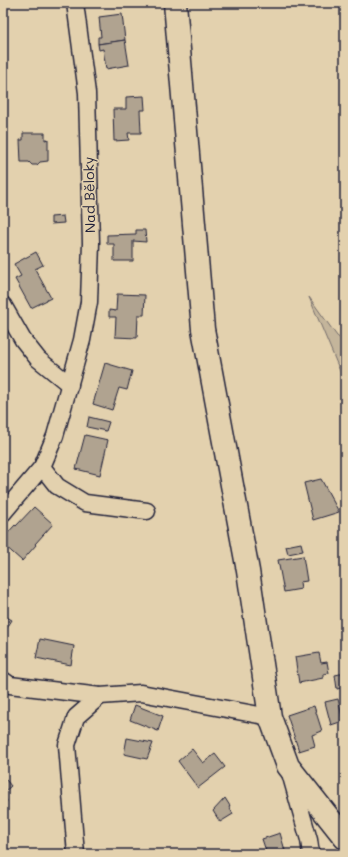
<svg xmlns="http://www.w3.org/2000/svg" width="348" height="857" viewBox="0 0 348 857" font-family="Mali,sans-serif">
<style>
.green{fill:#c4b59b;stroke:#736c6b}
.building{fill:#b0a390;stroke:#22223b}
.lines{fill:none;stroke-linecap:round;stroke-linejoin:round}
.street-casing{stroke:#22223b;stroke-width:19}
.secondary-casing{stroke:#22223b;stroke-width:25}
.street{stroke:#e3d1ae;stroke-width:16}
.secondary{stroke:#e3d1ae;stroke-width:22}
.labels{text-anchor:middle;dominant-baseline:central;stroke-width:3;stroke-linejoin:round;paint-order:stroke}
.street-label{font-size:14px;fill:#22223b;stroke:#e3d1ae}
</style>
<rect width="100%" height="100%" fill="#e3d1ae"/>
<filter id="ink" filterUnits="userSpaceOnUse"><feTurbulence type="fractalNoise" baseFrequency=".025" numOctaves="2"/><feDisplacementMap in="SourceGraphic" scale="8" xChannelSelector="R" yChannelSelector="G"/><feConvolveMatrix kernelMatrix="1 2 1 2 8 2 1 2 1" color-interpolation-filters="sRGB"/></filter>
<g filter="url(#ink)">
<path class="green" d="M309 297 337 336 345 342V383Z"/>
<g class="building">
<path d="M122 14 125 40 98 44V37H101L99 17Z"/>
<path d="M125 40 129 65 106 69 103 49 99 50 98 44Z"/>
<path d="M144 96 145 110H140L141 133H128L129 140 114 141 113 109H126V97Z"/>
<path d="M23 133H45V140L48 139V161L40 162 37 165H32L29 162H21L20 140H23Z"/>
<path d="M63 216 64 223 51 224V217Z"/>
<path d="M136 230H145L146 242 133 241V261H114V244H107V235L136 234Z"/>
<path d="M36 252 43 265 35 269 51 298 31 308 15 279 21 276 14 264Z"/>
<path d="M117 294 145 295 144 315H138L137 338 115 337 116 317H109V310L116 311Z"/>
<path d="M105 363 132 371 127 390 119 388 112 410 93 404Z"/>
<path d="M89 417 109 422 106 431 87 427Z"/>
<path d="M85 435 108 440 100 475 76 469Z"/>
<path d="M321 479 339 512 313 520 304 483Z"/>
<path d="M34 507 53 524 35 544 36 545 22 561 3 544V538L15 525 16 526Z"/>
<path d="M301 543 303 551 288 554 286 546Z"/>
<path d="M303 556 307 581 300 582 301 589 284 592 278 560Z"/>
<path d="M3 615 12 620 3 634Z"/>
<path d="M40 639 74 646 71 665 36 658Z"/>
<path d="M319 653 321 663 327 662 329 673 323 674V678L299 683 295 657Z"/>
<path d="M345 673V687L337 689 335 675Z"/>
<path d="M338 699 343 721 331 725 325 702Z"/>
<path d="M135 705 163 716 158 731 130 720Z"/>
<path d="M314 706 322 731 312 735 315 746 299 751 287 715Z"/>
<path d="M127 738 153 743 147 759 124 754Z"/>
<path d="M192 749 203 763 215 754 225 767 198 788 178 761Z"/>
<path d="M3 776 11 786 3 793Z"/>
<path d="M3 796 7 801 3 805Z"/>
<path d="M225 798 230 806 229 807 233 814 220 822 213 811Z"/>
<path d="M280 833 286 854H267L262 839Z"/>
</g>
<g class="lines">
<g class="street-casing">
<g id="street">
<path d="M3 305 23 340 38 359 70 385"/>
<path d="M42 467 57 486 85 503 147 511"/>
<path d="M3 513 42 467 55 436 82 340 89 302 91 243 87 93 75 3"/>
<path d="M3 680 10 685 100 696 141 693 270 717"/>
<path d="M290 773 309 840 311 854"/>
<path d="M76 854 67 745 76 717 100 696"/>
</g>
</g>
<g class="secondary-casing">
<path id="secondary" d="M175 3 203 329 248 571 270 717 288 766 345 838"/>
</g>
<use href="#street" class="street"/>
<use href="#secondary" class="secondary"/>
</g>
</g>
<g class="labels">
<g class="street-label">
<text transform="translate(89 195) rotate(-91)">Nad Běloky</text>
</g>
</g>
<rect width="348" height="857" fill="none" stroke="#e3d1ae" stroke-width="16"/>
<rect x="8" y="8" width="332" height="841" fill="none" stroke="#22223b" stroke-width="1.5" filter="url(#ink)"/>
</svg>
